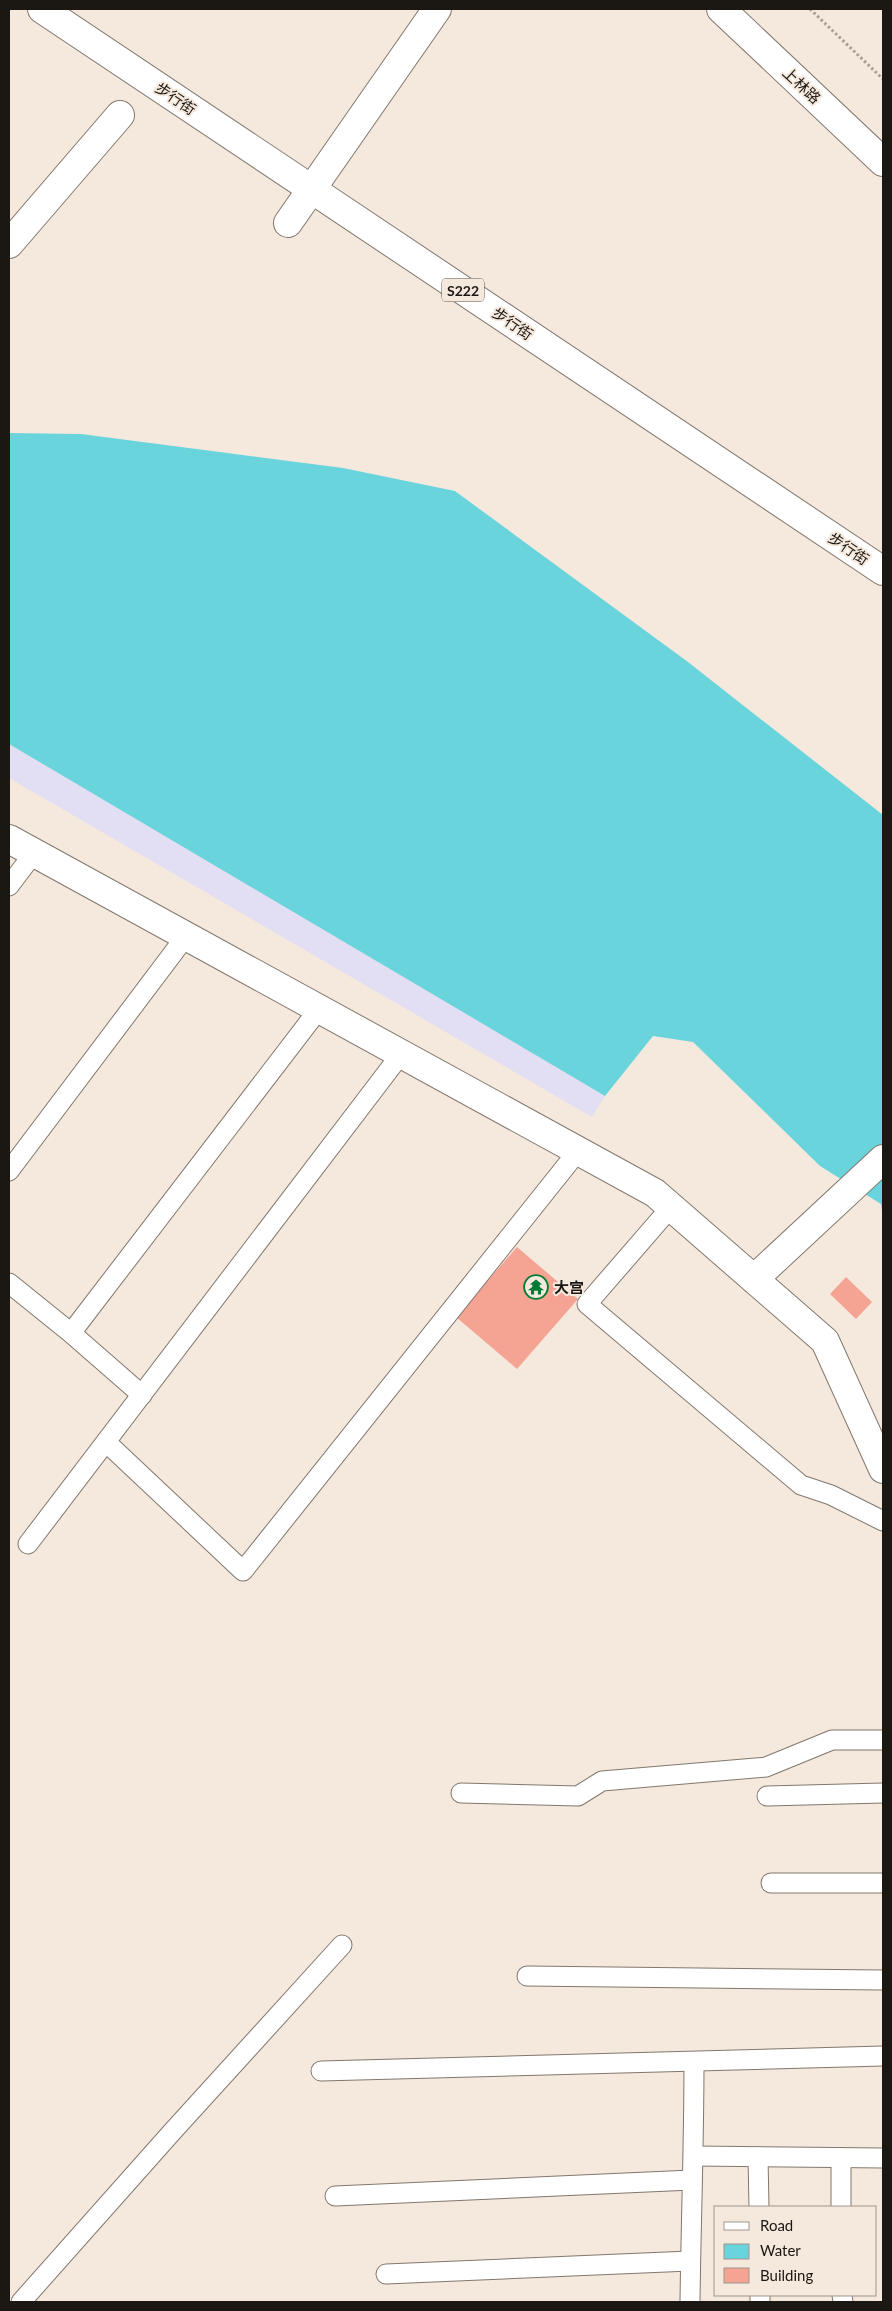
<svg xmlns="http://www.w3.org/2000/svg" width="892" height="2311" viewBox="0 0 892 2311" font-family="Lato,'Noto Sans SC',sans-serif">
<style>
.commercial{fill:#e2def4}
.water{fill:#6ad4dd}
.building{fill:#f5a494}
.lines{fill:none;stroke-linecap:round;stroke-linejoin:round}
.lane-casing{stroke:#82776d;stroke-width:21}
.street-casing{stroke:#82776d;stroke-width:30}
.secondary-casing{stroke:#82776d;stroke-width:30}
.primary-casing{stroke:#82776d;stroke-width:30}
.path{stroke:#a89e95;stroke-width:3;stroke-dasharray:2.5 2.5;stroke-linecap:butt}
.lane{stroke:#fff;stroke-width:19}
.street{stroke:#fff;stroke-width:28}
.secondary{stroke:#fff;stroke-width:28}
.primary{stroke:#fff;stroke-width:28}
.labels{text-anchor:middle;dominant-baseline:central;stroke-width:4;stroke-linejoin:round;paint-order:stroke}
.shield{fill:#f5e9dd;stroke:#5c5650;stroke-width:1}
.shield-label{font-size:14px;font-weight:bold;fill:#1b1713}
.street-label{font-size:15px;fill:#1b1713;stroke:#f5e9dd}
.poi-label{font-size:15px;font-weight:bold;fill:#1b1713;stroke:#f5e9dd;text-anchor:start}
</style>
<rect width="100%" height="100%" fill="#f5e9dd"/>
<path class="commercial" d="M9 744 605 1096 592 1117 9 778Z"/>
<path class="water" d="M9 433 81 434 343 468 455 491 688 662 883 815V1216L881 1204 820 1166 693 1042 653 1036 605 1096 9 744Z"/>
<g class="building">
<path d="M517 1247 578 1299 517 1369 456 1317Z"/>
<path d="M846 1277 872 1302 856 1319 830 1294Z"/>
</g>
<g class="lines">
<g class="lane-casing">
<g id="lane">
<path d="M9 886 34 853"/>
<path d="M9 1171 186 936"/>
<path d="M671 1207 587 1304 801 1485 831 1495 883 1521"/>
<path d="M9 1283 71 1333 142 1395"/>
<path d="M71 1333 319 1009"/>
<path d="M106 1442 243 1571 578 1151"/>
<path d="M28 1544 401 1054"/>
<path d="M461 1793 578 1796 602 1781 766 1767 832 1740H883"/>
<path d="M767 1796 883 1793"/>
<path d="M771 1883H883"/>
<path d="M527 1976 883 1980"/>
<path d="M321 2071 883 2056"/>
<path d="M694 2156 883 2158"/>
<path d="M758 2157 759 2207"/>
<path d="M841 2158V2207"/>
<path d="M335 2196 692 2180"/>
<path d="M386 2274 690 2261"/>
<path d="M760 2295V2302"/>
<path d="M842 2295 843 2302"/>
<path d="M21 2302 172 2132 342 1945"/>
<path d="M690 2302C691 2222 694 2142 694 2062"/>
</g>
</g>
<g class="street-casing">
<g id="street">
<path d="M288 223 437 9"/>
<path d="M9 244 120 115"/>
<path d="M9 839 655 1193 825 1341 883 1469"/>
<path d="M754 1279 883 1159"/>
</g>
</g>
<g class="secondary-casing">
<path id="secondary" d="M721 9 883 162"/>
</g>
<g class="primary-casing">
<path id="primary" d="M42 9 883 571"/>
</g>
<path class="path" d="M810 9 883 79"/>
<use href="#lane" class="lane"/>
<use href="#street" class="street"/>
<use href="#secondary" class="secondary"/>
<use href="#primary" class="primary"/>
</g>
<defs>
<g id="temple-ring" transform="scale(1.25)"><circle r="9.5" fill="#f5e9dd" stroke="#007c34" stroke-width="1.5"/><path d="M0-6L5-2H3V0L6.5 2.5H4V6H1.5V3h-3V6H-4V2.5H-6.5L-3 0V-2H-5Z" fill="#007c34"/></g>
</defs>
<g fill-rule="evenodd">
<use href="#temple-ring" x="536" y="1287"/>
</g>
<g class="labels">
<rect class="shield" x="442" y="278.5" width="42" height="23" rx="4"/>
<g class="shield-label">
<text x="463" y="290">S222</text>
</g>
<g class="street-label">
<text transform="translate(802 85) rotate(43)">上林路</text>
<text transform="translate(176 98) rotate(34)">步行街</text>
<text transform="translate(513 323) rotate(34)">步行街</text>
<text transform="translate(849 548) rotate(34)">步行街</text>
</g>
<g class="poi-label">
<text x="554" y="1287">大宫</text>
</g>
</g>
<rect width="892" height="2311" fill="none" stroke="#1b1713" stroke-width="20"/>
<rect x="714" y="2206" width="162" height="90" fill="#f5e9dd" stroke="#9e958c"/>
<rect x="724" y="2222" width="25" height="8" fill="#ffffff" stroke="#9e958c"/>
<text x="760" y="2231" font-size="15" fill="#1b1713">Road</text>
<rect x="724" y="2244" width="25" height="15" fill="#6ad4dd" stroke="#9e958c"/>
<text x="760" y="2256" font-size="15" fill="#1b1713">Water</text>
<rect x="724" y="2268" width="25" height="15" fill="#f5a494" stroke="#9e958c"/>
<text x="760" y="2281" font-size="15" fill="#1b1713">Building</text>
</svg>
